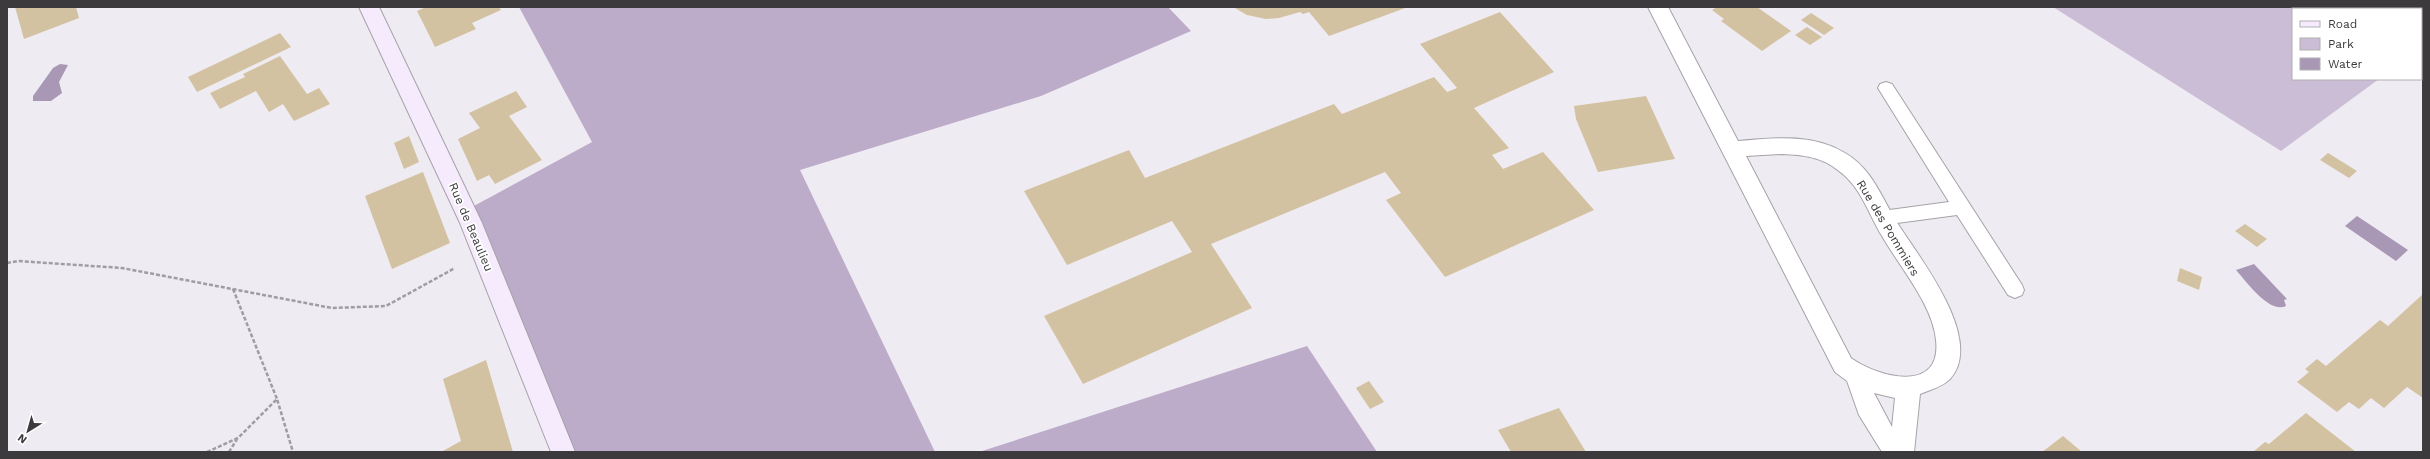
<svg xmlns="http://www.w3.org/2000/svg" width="2430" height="459" viewBox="0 0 2430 459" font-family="'Work Sans',sans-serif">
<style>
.green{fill:#ccbdd6}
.forest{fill:#bdabca}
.water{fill:#a997b6}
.building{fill:#d3c2a1}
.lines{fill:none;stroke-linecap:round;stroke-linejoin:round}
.lane-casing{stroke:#a5a2a8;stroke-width:2}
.street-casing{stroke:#a5a2a8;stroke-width:2}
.secondary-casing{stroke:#a5a2a8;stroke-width:2}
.path{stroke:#a09da2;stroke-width:2.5;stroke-dasharray:4 2;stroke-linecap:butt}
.lane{fill:#fff;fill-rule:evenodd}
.street{fill:#fff;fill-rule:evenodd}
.secondary{fill:#f6ebfd;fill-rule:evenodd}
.labels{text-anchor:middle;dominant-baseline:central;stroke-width:3.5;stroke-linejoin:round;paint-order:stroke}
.street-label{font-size:12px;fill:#3c3a3d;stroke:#fff}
</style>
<rect width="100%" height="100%" fill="#efebf2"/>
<path class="green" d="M2053 7H2423V47L2421 48V9H2293V79H2379L2281 151Z"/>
<g class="forest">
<path d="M519 7H1168L1191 31 1041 96 800 170 935 452H563L472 207 592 142Z"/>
<path d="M1307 346 1377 452H979Z"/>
</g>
<g class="water">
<path d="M60 64 68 65 59 82 62 93 51 101H33V96L53 68Z"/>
<path d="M2357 216 2408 250 2396 261 2345 226Z"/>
<path d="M2254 264 2287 299 2284 300 2286 306C2269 314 2246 281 2236 270Z"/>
</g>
<g class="building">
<path d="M15 7H76L79 18 24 39Z"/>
<path d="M426 7H499L501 10 472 23 476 29 435 47 417 11Z"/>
<path d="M1233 7H1408L1329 36 1309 12 1303 14 1300 12 1279 18 1266 19 1247 15Z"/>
<path d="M1717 7H1757L1791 31 1762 51 1721 21 1724 19 1712 10Z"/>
<path d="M1500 12 1554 72 1474 108 1509 148 1492 155 1503 169 1543 152 1594 210 1445 277 1386 200 1401 193 1385 172 1211 244 1252 308 1083 384 1044 316 1192 252 1172 221 1067 265 1024 191 1129 150 1145 178 1334 104 1342 114 1434 77 1447 92 1457 88 1420 44Z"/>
<path d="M1811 13 1834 28 1824 35 1801 20Z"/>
<path d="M1807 27 1822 37 1810 45 1795 35Z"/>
<path d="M280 33 291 47 197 92 188 77Z"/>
<path d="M280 56 307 94 319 88 330 104 294 121 283 104 269 112 256 91 220 109 210 93 245 77 243 74Z"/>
<path d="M516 91 527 107 509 116 542 160 495 184 489 175 477 181 458 139 480 128 469 113Z"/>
<path d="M1646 96 1675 159 1598 172 1576 119 1574 106Z"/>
<path d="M409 136 419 162 404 169 394 143Z"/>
<path d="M2328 153 2357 171 2349 178 2320 160Z"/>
<path d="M423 172 450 243 392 269 365 196Z"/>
<path d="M2245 224 2267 239 2257 247 2235 231Z"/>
<path d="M2180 268 2202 277 2199 290 2177 281Z"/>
<path d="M2423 294V398L2407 387 2384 408 2371 398 2359 409 2349 402 2337 412 2297 382 2309 372 2305 369 2317 359 2326 366 2380 320 2388 326Z"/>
<path d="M486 360 513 452H441L461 441 443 379Z"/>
<path d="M1369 381 1384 402 1370 409 1356 388Z"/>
<path d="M1559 408 1586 452H1511L1498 430Z"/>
<path d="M2306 413 2356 452H2253L2265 442 2269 444Z"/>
<path d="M2063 436 2082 452H2042Z"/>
</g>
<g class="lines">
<g class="lane-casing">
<path id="lane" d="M1886 82 1892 84 2022 285 2024 290 2022 295 2015 298 2008 295 1957 215 1882 225 1876 223 1873 218 1876 213 1882 211 1949 202 1878 88 1880 84Z"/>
</g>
<g class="street-casing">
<path id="street" d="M1648 7H1668L1738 141C1774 138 1812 133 1845 153 1874 170 1882 200 1900 227 1921 260 1985 340 1950 379 1942 387 1930 390 1920 394L1914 452H1882L1859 415 1847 381 1835 372ZM1782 154C1804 155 1822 157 1839 171 1861 187 1868 213 1882 236 1899 266 1933 305 1936 340 1942 394 1879 378 1851 358L1746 156ZM1874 393 1895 398 1892 427Z"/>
</g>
<g class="secondary-casing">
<path id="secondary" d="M359 7H379L482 223 575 452H551L460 223Z"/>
</g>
<g class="path">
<path d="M7 263 18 261 122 268 332 308 386 306 455 268"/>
<path d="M233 289 277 399"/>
<path d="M207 452 238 438 277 399 293 452"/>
<path d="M229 452 237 439"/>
</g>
<use href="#lane" class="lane"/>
<use href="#street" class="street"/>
<use href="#secondary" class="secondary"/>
</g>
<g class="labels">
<g class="street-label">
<text transform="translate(471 227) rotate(67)">Rue de Beaulieu</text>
<text transform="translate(1888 228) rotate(59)">Rue des Pommiers</text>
</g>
</g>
<rect width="2430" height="459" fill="none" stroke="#3c3a3d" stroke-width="16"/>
<rect x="2292" y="8" width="130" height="72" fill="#ffffff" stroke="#b1b0b1"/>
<rect x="2300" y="21" width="20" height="6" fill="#f6ebfd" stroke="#b1b0b1"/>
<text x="2328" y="28" font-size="12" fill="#3c3a3d">Road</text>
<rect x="2300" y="38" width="20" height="12" fill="#ccbdd6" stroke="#b1b0b1"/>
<text x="2328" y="48" font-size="12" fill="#3c3a3d">Park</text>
<rect x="2300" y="58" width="20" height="12" fill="#a997b6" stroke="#b1b0b1"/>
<text x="2328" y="68" font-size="12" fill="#3c3a3d">Water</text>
<g transform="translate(28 431) rotate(217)" stroke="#ffffff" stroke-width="3" paint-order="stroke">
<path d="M0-3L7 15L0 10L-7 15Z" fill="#3c3a3d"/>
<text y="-6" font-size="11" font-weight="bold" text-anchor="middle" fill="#3c3a3d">N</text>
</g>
</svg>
